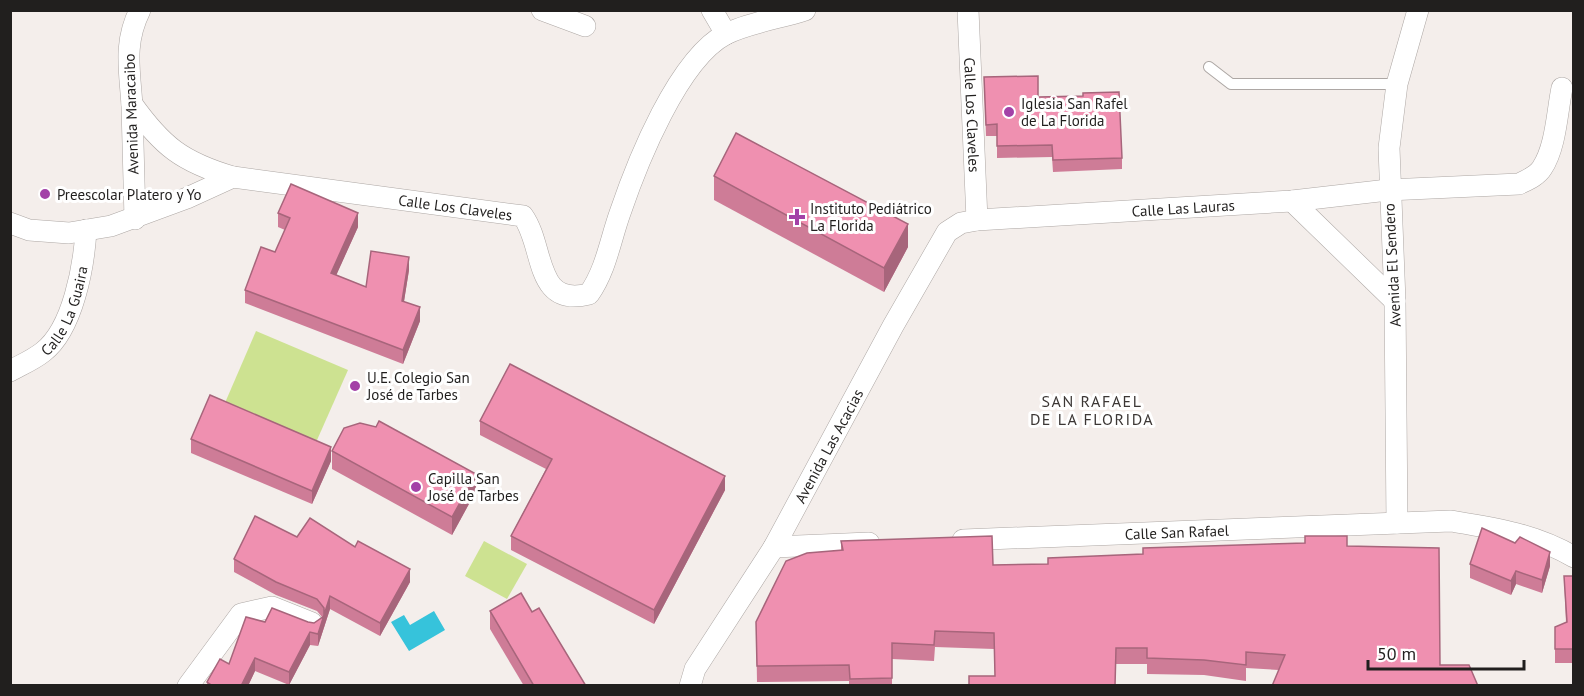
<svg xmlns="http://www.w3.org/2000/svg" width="1584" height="696" viewBox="0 0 1584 696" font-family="'PT Sans',sans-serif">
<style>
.green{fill:#cde291}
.water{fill:#36c3db}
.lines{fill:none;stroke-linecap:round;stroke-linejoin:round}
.service-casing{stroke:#ada7a4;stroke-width:12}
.minor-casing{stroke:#ada7a4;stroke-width:22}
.service{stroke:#fff;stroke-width:10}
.minor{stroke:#fff;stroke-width:21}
.wall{fill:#ce7c97}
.shaded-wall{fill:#a7657b}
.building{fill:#ef90b0;stroke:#a7657b;stroke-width:1.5}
.poi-dot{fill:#a341a7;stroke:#fff;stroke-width:2}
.labels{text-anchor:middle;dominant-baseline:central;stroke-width:6;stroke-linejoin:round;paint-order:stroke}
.poi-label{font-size:15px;fill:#211f1e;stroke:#fff;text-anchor:start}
.street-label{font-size:15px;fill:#211f1e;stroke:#fff}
.neighbourhood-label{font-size:16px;letter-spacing:1.5px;fill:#3c3735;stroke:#fff}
</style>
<rect width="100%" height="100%" fill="#f4eeeb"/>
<g class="green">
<path d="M256 331 348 370 306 465 215 426Z"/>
<path d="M484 541 527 564 507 599 465 576Z"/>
</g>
<path class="water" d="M434 611 445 630 409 651 391 622 404 615 410 625Z"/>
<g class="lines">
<g class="service-casing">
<path id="service" d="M1209 67 1231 84H1397"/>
</g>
<g class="minor-casing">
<g id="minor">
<path d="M542 10 585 26"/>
<path d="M712 10 726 34"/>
<path id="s1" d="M968 10 977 220"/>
<path d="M132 104C162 146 182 162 233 177"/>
<path d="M1292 201 1395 301"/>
<path d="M135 219C134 181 133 144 132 106 130 71 123 44 140 10"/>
<path id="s2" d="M10 223 29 230 69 233 111 226 187 198 233 177 523 216C545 247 534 308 589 294 606 270 610 241 620 213 637 163 678 59 726 34 747 23 781 18 805 10"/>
<path id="s3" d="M10 371C21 365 33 360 43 352 73 329 84 266 86 230"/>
<path d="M1397 523 1395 301 1389 148 1397 84 1418 10"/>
<path id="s4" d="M963 540 1451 521C1494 528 1535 534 1574 557"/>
<path d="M774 547 869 543"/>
<path d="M188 686 241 614 272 607 312 623"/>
<path id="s5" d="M690 686 695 669 774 547 893 326 947 232 961 223 977 220 1292 201 1388 190 1519 184C1527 180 1537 176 1542 168 1556 147 1557 112 1562 88"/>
</g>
</g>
<use href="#service" class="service"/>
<use href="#minor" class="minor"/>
</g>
<g class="wall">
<path d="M984 77 1038 97 1122 158V169L1053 172 1052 157 997 158V136H986Z"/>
<path d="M714 176 908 247 884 292 714 200Z"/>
<path d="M278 213 358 227 336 275 366 287 409 270 404 301 420 321 403 364 245 303V290L275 252 285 230 278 227Z"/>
<path d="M480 421 725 490 654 624 511 550V536L546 469 480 435Z"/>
<path d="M191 439 331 461 312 504 191 453Z"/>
<path d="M332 451 476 491 452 535 332 469Z"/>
<path d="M1347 536 1279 670 1246 668V681L1204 675 1147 674V664H1116L969 685 995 676 994 649 935 647 934 661 892 659V686H849V681L757 682 756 622 841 550V541L993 565 1048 564 1143 554 1305 543Z"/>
<path d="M297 537 410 582 380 636 330 609 318 646 310 645 289 685 255 671 248 686H207V682L229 664 265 622 314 623 322 617 317 611 276 595 234 572V559Z"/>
<path d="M1470 564 1550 566 1542 593 1516 584 1511 595 1470 578Z"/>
<path d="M1564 576H1574V663H1555V627L1566 623Z"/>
<path d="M490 611 532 612 586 686H524L490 629Z"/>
</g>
<g class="shaded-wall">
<path d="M358 213V227L331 287V273Z"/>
<path d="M908 224V247L884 292V268Z"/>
<path d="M409 257V270L402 314V301Z"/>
<path d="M420 307V321L403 364V350Z"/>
<path d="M331 447V461L312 504V491Z"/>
<path d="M476 474V491L452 535V517Z"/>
<path d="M725 476V490L654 624V610Z"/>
<path d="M1550 552V566L1542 593V580Z"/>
<path d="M410 569V582L380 636V623Z"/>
<path d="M1516 571V584L1511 595V581Z"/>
<path d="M330 596V609L318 646V634Z"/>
<path d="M310 632V645L289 685V672Z"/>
<path d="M255 658V671L248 686H241Z"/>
</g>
<g class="building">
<path d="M1038 76V97L1083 96V93L1119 92 1122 158 1053 160 1052 145 997 146V124L986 125 984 77Z"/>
<path d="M736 133 908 224 884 268 714 176Z"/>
<path d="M291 184 358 213 331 273 366 287 371 251 409 257 402 301 420 307 403 350 245 290 261 247 275 252 290 218 278 213Z"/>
<path d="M510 364 725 476 654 610 511 536 552 459 480 421Z"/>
<path d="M210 395 331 447 312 491 191 439Z"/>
<path d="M379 421 476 474 452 517 332 451 344 428 360 423 376 427Z"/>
<path d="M255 516 297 537 310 518 355 547 358 541 410 569 380 623 330 596 318 634 310 632 289 672 255 658 241 686H213L207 682 220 659 229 664 246 617 265 622 272 608 308 622 314 623 324 616V608L317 599 276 582 234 559Z"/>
<path d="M1482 528 1515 543 1520 537 1550 552 1542 580 1516 571 1511 581 1470 564Z"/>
<path d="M992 536 993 565 1048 564V558L1143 554V548L1305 543V536H1347V546L1439 548 1440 665H1469L1478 686H1272L1285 655 1246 652V665L1204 660 1147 658V648H1116L1115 686H925L969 685V676H995L994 633 935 631 934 645 892 643V678L850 679 849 665 757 666 756 622 786 561 807 553 843 550 841 541Z"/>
<path d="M1564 576H1574V649H1555V627L1567 622Z"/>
<path d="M521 593 532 612 539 608 586 686H534L490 611Z"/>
</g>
<g class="poi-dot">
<circle cx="1009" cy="112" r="6"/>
<circle cx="45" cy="194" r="6"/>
<path d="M794 208h6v6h6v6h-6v6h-6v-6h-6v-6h6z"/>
<circle cx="355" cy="386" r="6"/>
<circle cx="416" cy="487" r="6"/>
</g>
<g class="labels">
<g class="poi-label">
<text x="1021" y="103">Iglesia San Rafel<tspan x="1021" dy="17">de La Florida</tspan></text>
<text x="57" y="194">Preescolar Platero y Yo</text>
<text x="810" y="208">Instituto Pediátrico<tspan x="810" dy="17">La Florida</tspan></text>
<text x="367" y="377">U.E. Colegio San<tspan x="367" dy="17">José de Tarbes</tspan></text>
<text x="428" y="478">Capilla San<tspan x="428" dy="17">José de Tarbes</tspan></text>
</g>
<g class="street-label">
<text transform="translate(131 114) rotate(-92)">Avenida Maracaibo</text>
<text stroke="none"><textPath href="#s1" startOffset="105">Calle Los Claveles</textPath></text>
<text stroke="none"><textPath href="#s2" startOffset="459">Calle Los Claveles</textPath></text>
<text stroke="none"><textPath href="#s5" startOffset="762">Calle Las Lauras</textPath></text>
<text transform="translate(1392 265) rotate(-93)">Avenida El Sendero</text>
<text stroke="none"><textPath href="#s3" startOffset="86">Calle La Guaira</textPath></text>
<text stroke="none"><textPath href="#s5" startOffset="278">Avenida Las Acacias</textPath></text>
<text stroke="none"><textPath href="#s4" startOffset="214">Calle San Rafael</textPath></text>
</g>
<g class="neighbourhood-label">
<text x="1092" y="401">SAN RAFAEL<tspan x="1092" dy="18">DE LA FLORIDA</tspan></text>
</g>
</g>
<rect width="1584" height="696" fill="none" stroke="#211f1e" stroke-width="24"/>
<path d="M1368 660v9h156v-9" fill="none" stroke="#211f1e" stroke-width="3"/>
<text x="1377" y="660" font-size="18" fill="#211f1e" stroke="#ffffff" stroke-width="4.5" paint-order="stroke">50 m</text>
</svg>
